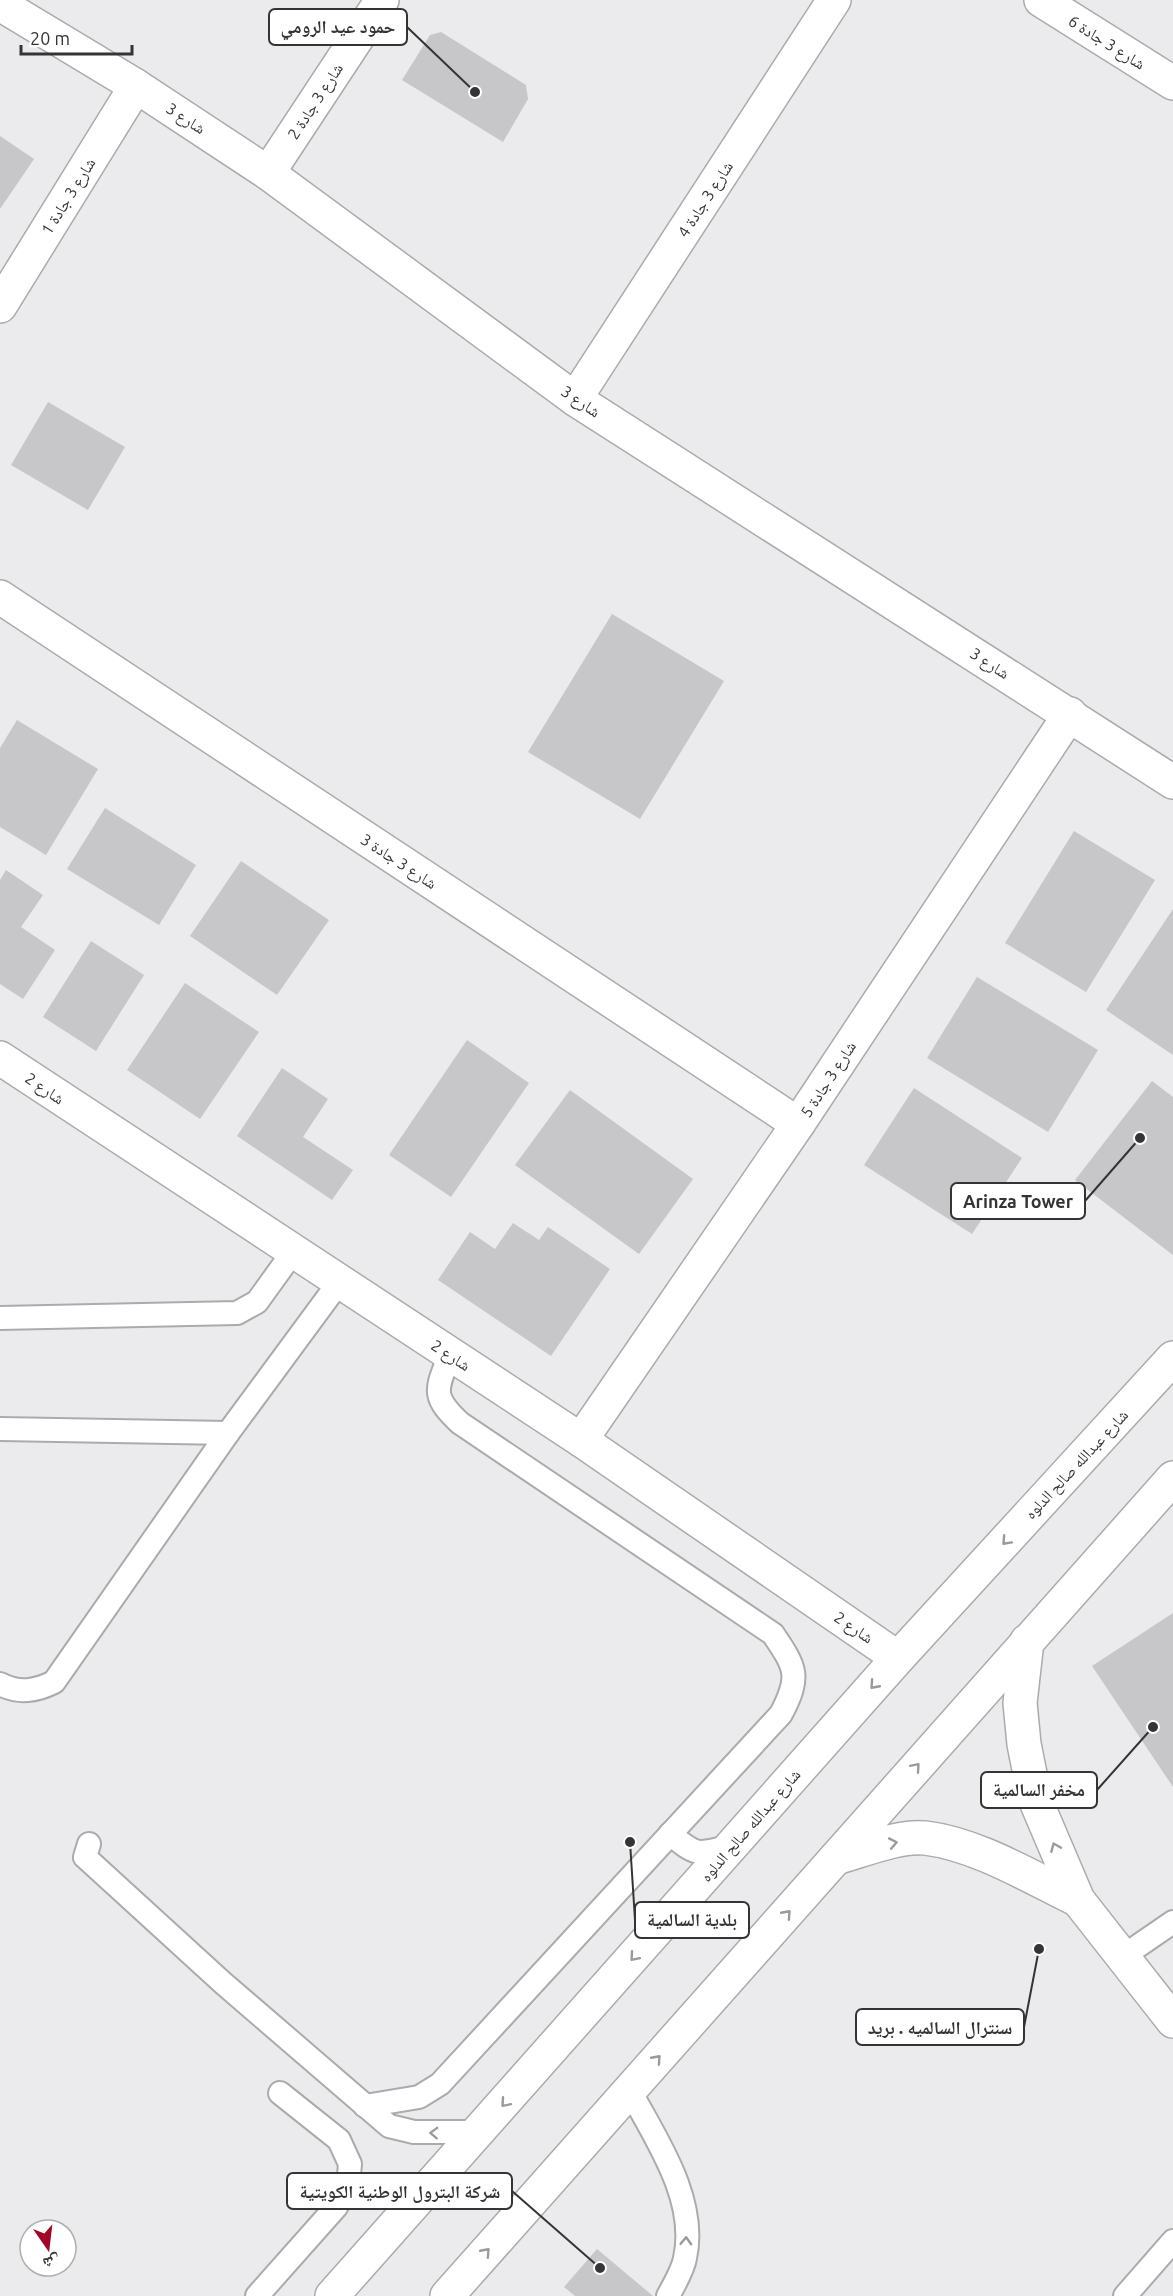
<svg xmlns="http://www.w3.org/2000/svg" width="1173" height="2296" viewBox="0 0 1173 2296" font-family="Ubuntu,'Noto Naskh Arabic',sans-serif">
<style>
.building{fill:#c7c7c9}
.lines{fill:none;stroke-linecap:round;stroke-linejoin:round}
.service-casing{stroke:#ababad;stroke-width:26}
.minor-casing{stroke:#ababad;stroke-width:36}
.tertiary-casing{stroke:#ababad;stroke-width:36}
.service{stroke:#fff;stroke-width:22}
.minor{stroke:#fff;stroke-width:33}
.tertiary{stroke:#fff;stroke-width:33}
.oneway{stroke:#9a9a9a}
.labels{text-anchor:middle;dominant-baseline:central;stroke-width:6;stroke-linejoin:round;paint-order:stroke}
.street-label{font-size:16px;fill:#343435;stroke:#fff}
.leader{fill:none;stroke:#343435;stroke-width:2}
.callout-dot{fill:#343435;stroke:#fff;stroke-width:2}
.callout{fill:#fff;stroke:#343435;stroke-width:2}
.callout-label{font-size:18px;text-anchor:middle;font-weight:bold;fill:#343435}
</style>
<rect width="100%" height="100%" fill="#ebebee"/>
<g class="building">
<path d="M441 32 526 85 528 99 503 142 402 80 430 35Z"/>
<path d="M0 136 34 159 0 209Z"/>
<path d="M48 402 125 447 88 510 11 465Z"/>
<path d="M612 614 724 681 640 819 528 752Z"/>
<path d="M17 720 98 769 46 855 0 827V748Z"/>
<path d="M105 808 196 865 159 925 67 869Z"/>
<path d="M1074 831 1155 880 1086 992 1005 943Z"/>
<path d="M241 861 329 920 277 995 190 936Z"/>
<path d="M6 870 43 895 21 927 55 950 23 999 0 984V880Z"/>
<path d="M1173 909V1055L1106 1010Z"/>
<path d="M91 941 144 975 96 1051 43 1017Z"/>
<path d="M977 977 1098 1050 1048 1132 927 1058Z"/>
<path d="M185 983 259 1032 200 1119 127 1070Z"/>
<path d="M467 1040 529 1083 451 1197 389 1155Z"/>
<path d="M282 1068 328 1099 303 1137 353 1170 332 1200 237 1136Z"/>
<path d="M1152 1081 1173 1097V1255L1075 1180Z"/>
<path d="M914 1088 1022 1158 972 1234 864 1165Z"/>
<path d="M570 1090 693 1179 639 1254 515 1165Z"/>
<path d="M513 1223 539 1240 548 1227 610 1269 551 1356 438 1280 470 1232 495 1249Z"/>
<path d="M1173 1613V1787L1092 1666Z"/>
<path d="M597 2249 653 2296H575L564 2287Z"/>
</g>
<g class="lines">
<g class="service-casing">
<g id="service">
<path d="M0 1318 237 1313 257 1302 293 1252"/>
<path d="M0 1429 228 1433"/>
<path d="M0 1684C19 1694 36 1691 54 1682L228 1433 340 1281"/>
<path d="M670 1834C697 1856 697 1855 731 1846"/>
<path d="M89 1844 85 1857 223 1983 389 2126 414 2132H480"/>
<path d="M1122 1957 1173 1922"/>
<path d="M630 2091C656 2139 698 2200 685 2258 683 2270 674 2285 668 2296"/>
<path d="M365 2106 419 2097 440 2084 781 1714C801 1676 796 1668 773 1634L460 1423C430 1395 437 1389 450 1354"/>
<path d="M257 2296 336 2207 348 2186 350 2164 339 2140 280 2093"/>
<path d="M1125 2296 1173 2241"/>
</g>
</g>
<g class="minor-casing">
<g id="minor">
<path d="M1041 0 1173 83"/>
<path d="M0 4 136 86 268 173 575 399 1173 782"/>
<path d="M268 173 382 0"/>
<path d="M0 306 136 86"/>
<path d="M575 399 834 0"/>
<path d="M0 597 798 1124"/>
<path d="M0 1058 581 1440 898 1658"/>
<path d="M581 1440 798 1124 1070 714"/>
<path d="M1027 1641 1020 1703 1024 1744 1035 1799 1078 1900 1173 2021"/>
<path d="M836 1858C861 1851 900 1835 925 1838 977 1844 1032 1878 1078 1900"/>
</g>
</g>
<g class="tertiary-casing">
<g id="tertiary">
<path d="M332 2296 898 1658 1173 1358"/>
<path d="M447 2296 1173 1478"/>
</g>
</g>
<use href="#service" class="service"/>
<use href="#minor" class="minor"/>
<use href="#tertiary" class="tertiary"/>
</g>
<defs><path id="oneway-chevron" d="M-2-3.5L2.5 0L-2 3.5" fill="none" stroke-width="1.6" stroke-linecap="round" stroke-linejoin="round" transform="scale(1.5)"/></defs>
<g class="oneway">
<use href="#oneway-chevron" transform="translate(1006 1541) rotate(133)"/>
<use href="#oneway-chevron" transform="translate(874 1685) rotate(132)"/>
<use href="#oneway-chevron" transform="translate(916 1767) rotate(-49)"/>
<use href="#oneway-chevron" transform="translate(893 1843) rotate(-11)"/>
<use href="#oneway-chevron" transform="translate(1055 1847) rotate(-113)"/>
<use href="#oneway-chevron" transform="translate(787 1914) rotate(-48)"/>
<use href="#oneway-chevron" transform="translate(634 1957) rotate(131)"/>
<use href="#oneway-chevron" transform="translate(657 2059) rotate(-48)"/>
<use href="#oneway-chevron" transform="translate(505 2103) rotate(131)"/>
<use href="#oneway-chevron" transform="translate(434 2133) rotate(-178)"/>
<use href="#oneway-chevron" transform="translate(686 2241) rotate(-88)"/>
<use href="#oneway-chevron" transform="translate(486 2252) rotate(-48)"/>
</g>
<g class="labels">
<g class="street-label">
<text transform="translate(1107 42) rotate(32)">شارع 3 جادة 6</text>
<text transform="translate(315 101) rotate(-57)">شارع 3 جادة 2</text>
<text transform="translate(186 118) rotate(33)">شارع 3</text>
<text transform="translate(68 196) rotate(-58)">شارع 3 جادة 1</text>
<text transform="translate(705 199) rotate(-57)">شارع 3 جادة 4</text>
<text transform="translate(581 401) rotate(34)">شارع 3</text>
<text transform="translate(990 663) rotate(33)">شارع 3</text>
<text transform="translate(399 861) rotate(33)">شارع 3 جادة 3</text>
<text transform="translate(828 1079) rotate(-57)">شارع 3 جادة 5</text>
<text transform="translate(45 1088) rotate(34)">شارع 2</text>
<text transform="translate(451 1355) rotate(33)">شارع 2</text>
<text transform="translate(1076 1464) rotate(-47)">شارع عبدالله صالح الدلوه</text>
<text transform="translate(854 1627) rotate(34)">شارع 2</text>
<text transform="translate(750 1825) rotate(-49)">شارع عبدالله صالح الدلوه</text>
</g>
</g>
<path class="leader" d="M475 92L407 27M1140 1138L1085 1201M1153 1727L1097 1790M630 1842L635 1920M1039 1949L1024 2027M600 2268L512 2191"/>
<g class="callout-dot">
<circle cx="475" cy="92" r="6"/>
<circle cx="1140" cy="1138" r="6"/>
<circle cx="1153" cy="1727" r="6"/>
<circle cx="630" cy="1842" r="6"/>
<circle cx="1039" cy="1949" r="6"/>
<circle cx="600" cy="2268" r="6"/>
</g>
<g class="callout">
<rect x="269" y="9" width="138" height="36" rx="6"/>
<rect x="951" y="1183" width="134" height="36" rx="6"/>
<rect x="981" y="1772" width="116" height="36" rx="6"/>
<rect x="635" y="1902" width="114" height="36" rx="6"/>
<rect x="856" y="2009" width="168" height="36" rx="6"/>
<rect x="287" y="2173" width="225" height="36" rx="6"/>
</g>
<g class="callout-label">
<text x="338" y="33">حمود عيد الرومي</text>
<text x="1018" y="1208">Arinza Tower</text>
<text x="1039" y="1796">مخفر السالمية</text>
<text x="692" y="1926">بلدية السالمية</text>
<text x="940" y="2034">سنترال السالميه . بريد</text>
<text x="400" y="2198">شركة البترول الوطنية الكويتية</text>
</g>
<g transform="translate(48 2248) rotate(166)"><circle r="28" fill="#ffffff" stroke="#aeaeae" stroke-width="1.5"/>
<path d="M0-4.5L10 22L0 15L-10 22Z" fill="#a20426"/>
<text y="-9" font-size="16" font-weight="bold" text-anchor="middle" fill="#343435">ش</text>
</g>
<path d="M21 45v9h111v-9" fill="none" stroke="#343435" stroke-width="3"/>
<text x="30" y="45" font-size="18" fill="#343435" stroke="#ffffff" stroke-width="4.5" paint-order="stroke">20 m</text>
</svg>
